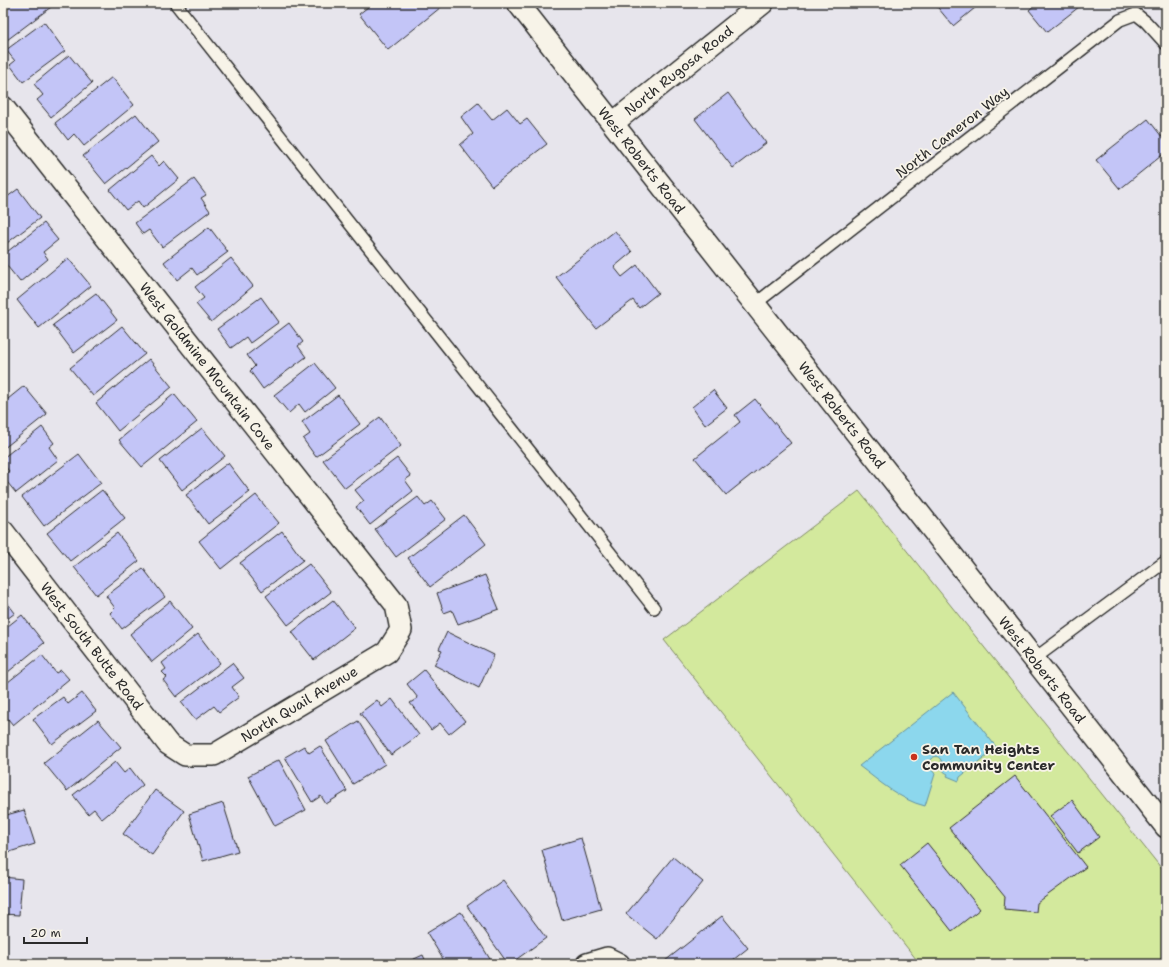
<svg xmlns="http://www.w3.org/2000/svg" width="1169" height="967" viewBox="0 0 1169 967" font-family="'Shantell Sans',sans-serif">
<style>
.green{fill:#d3e99d;stroke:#7f8a64}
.water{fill:#8cd7ed;stroke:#65929f}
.building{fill:#c3c5f7;stroke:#2b2b2b}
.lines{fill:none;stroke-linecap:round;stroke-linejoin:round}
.service-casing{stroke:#2b2b2b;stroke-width:14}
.minor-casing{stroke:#2b2b2b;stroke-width:24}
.service{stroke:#f7f3e8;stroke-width:11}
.minor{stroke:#f7f3e8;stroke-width:21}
.poi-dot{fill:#c8321e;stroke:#f7f3e8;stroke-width:1.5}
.labels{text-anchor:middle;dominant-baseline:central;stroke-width:3.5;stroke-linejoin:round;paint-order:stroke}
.street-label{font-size:14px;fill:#2b2b2b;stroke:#f7f3e8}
.poi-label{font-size:14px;font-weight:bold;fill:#2b2b2b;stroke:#f7f3e8;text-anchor:start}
</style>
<rect width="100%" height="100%" fill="#e7e5ec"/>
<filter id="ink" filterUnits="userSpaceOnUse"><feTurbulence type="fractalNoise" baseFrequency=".025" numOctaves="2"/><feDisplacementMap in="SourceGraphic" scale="8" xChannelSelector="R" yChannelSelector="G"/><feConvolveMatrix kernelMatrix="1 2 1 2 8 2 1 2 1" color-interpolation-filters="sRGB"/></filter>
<g filter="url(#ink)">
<path class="green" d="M859 491 1166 874V964H920L664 640Z"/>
<path class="water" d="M953 692 997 748 960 777 959 781 947 776 948 774C946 773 944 772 943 770 942 767 943 763 941 760 937 753 931 758 928 762L929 766 935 774 925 806C900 800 879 781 859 766Z"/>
<g class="building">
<path d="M3 3H48L51 7 3 43Z"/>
<path d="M373 3H446L388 50 359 14Z"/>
<path d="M934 3H981L953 26Z"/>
<path d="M1037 3H1084L1047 32 1029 10Z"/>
<path d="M44 22 65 51 23 82 10 65 15 61 6 50Z"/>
<path d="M69 55 92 83 51 117 37 100 43 95 34 84Z"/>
<path d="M112 77 134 105 84 146 74 134 68 140 55 123Z"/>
<path d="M728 93 766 143 733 168 695 119Z"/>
<path d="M478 103 492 120 507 108 520 124 527 119 547 144 492 186 460 145 473 134 461 117Z"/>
<path d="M136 114 158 142 106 184 83 156Z"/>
<path d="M1148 119 1166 142V152L1120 189 1096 160Z"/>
<path d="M151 156 159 166 164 161 179 179 143 208 138 201 126 210 110 190Z"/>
<path d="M194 179 206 195 201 198 210 211 162 247 149 230 143 234 135 223Z"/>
<path d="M18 189 40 218 3 246V200Z"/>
<path d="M44 223 58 240 43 252 48 259 20 282 3 261V255Z"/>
<path d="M209 227 228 252 197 275 192 268 177 280 164 262Z"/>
<path d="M615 231 632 252 614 267 622 277 637 265 658 293 639 308 633 300 596 328 556 277Z"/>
<path d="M68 258 91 286 39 328 17 300Z"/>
<path d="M231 258 253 286 211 322 196 304 204 298 195 287Z"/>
<path d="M96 293 117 320 74 353 53 325Z"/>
<path d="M261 297 279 322 250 343 246 337 231 348 217 329Z"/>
<path d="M289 323 303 342 298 346 306 357 263 389 250 371 255 366 247 355Z"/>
<path d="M122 326 145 354 93 396 70 368Z"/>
<path d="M149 359 172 387 118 431 96 403Z"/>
<path d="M315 363 335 388 305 412 299 404 289 413 274 395Z"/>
<path d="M24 386 47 414 3 449V403Z"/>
<path d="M713 390 727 408 705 425 692 407Z"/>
<path d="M174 394 197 422 142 467 119 440Z"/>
<path d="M338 395 360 424 316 457 303 439 310 434 302 422Z"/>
<path d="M755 399 791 443 726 495 695 458 740 422 735 415Z"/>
<path d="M380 417 401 446 345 488 323 460Z"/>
<path d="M42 427 54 443 49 447 58 460 16 493 3 477V476L9 471 3 464V458Z"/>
<path d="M202 428 225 456 182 490 160 461Z"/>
<path d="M79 454 101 483 44 526 22 497Z"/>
<path d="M397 458 411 476 405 480 413 491 370 525 356 507 364 501 355 490Z"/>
<path d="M228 463 250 492 208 524 186 495Z"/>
<path d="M102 490 125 518 70 561 47 533Z"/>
<path d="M256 495 279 523 221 569 199 541Z"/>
<path d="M418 497 425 506 432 501 446 519 396 557 375 529Z"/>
<path d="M464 515 486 544 430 587 408 558Z"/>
<path d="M282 531 303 560 262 591 240 563Z"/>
<path d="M117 533 139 561 96 595 74 567Z"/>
<path d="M309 564 331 592 288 625 266 596Z"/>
<path d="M143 568 165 597 122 629 110 613 115 608 106 596Z"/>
<path d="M485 575 499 609 458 624 452 610 444 613 437 593Z"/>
<path d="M3 597 15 613 3 622Z"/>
<path d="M333 600 355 628 314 660 292 632Z"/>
<path d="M170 601 192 629 152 662 130 634Z"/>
<path d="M22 615 44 643 3 676V630Z"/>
<path d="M447 632 494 655 479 688 434 665 442 650 439 649Z"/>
<path d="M198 634 220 663 176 697 163 680 167 677 162 672 166 669 162 663Z"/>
<path d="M42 655 56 673 61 670 69 679 13 725 3 713V706L6 703 3 699V686Z"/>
<path d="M232 663 244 678 232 687 239 697 219 712 214 706 195 720 181 702Z"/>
<path d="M424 670 465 721 449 734 440 723 431 730 410 703 418 698 407 684Z"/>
<path d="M82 693 96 711 52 744 33 719 63 697 68 704Z"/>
<path d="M392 699 419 735 391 755 360 713 377 700 382 707Z"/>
<path d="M98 720 121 747 67 791 44 763Z"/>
<path d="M358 721 385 764 353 784 326 741Z"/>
<path d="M304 746 309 753 320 746 347 791 326 804 321 796 312 802 285 757Z"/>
<path d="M279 760 306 810 275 826 248 776Z"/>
<path d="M115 762 124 773 130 768 143 785 102 819 94 809 88 814 73 795Z"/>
<path d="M1015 776 1086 867 1037 903 1036 912 1004 909 1005 897 949 828Z"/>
<path d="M155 790 184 811 152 855 123 834Z"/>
<path d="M1072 800 1099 837 1078 853 1050 816Z"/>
<path d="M223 803 238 851 203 861 189 814Z"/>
<path d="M24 810 35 844 3 854V816Z"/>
<path d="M581 838 601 909 562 920 542 850Z"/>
<path d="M927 843 980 909 952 931 900 865Z"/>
<path d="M673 857 703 882 657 939 626 914Z"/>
<path d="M3 877 22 879 19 915 3 914Z"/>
<path d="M503 880 546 938 510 964H508L467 906Z"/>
<path d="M461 912 493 964H446L427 933Z"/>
<path d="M722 916 748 948 728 964H668L665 961Z"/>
<path d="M423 955 427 964H403Z"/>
</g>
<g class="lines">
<g class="service-casing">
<g id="service">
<path d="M175 3 654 608"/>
<path d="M755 304 1120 20 1136 14 1146 22 1166 44"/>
<path d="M1034 659 1166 561"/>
</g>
</g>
<g class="minor-casing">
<g id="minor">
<path id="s1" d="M518 3 1166 827"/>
<path id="s2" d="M3 107 396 605 401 630 387 652 214 755H185L168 744 3 531"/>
<path id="s3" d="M613 123 763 3"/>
<path d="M587 964 607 958 619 964"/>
</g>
</g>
<use href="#service" class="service"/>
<use href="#minor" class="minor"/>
</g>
</g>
<circle class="poi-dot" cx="914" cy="757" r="4"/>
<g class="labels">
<g class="street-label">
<text stroke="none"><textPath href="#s3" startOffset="84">North Rugosa Road</textPath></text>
<text transform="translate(952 132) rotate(-38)">North Cameron Way</text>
<text stroke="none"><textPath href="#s1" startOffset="200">West Roberts Road</textPath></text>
<text stroke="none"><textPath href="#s2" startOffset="330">West Goldmine Mountain Cove</textPath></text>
<text stroke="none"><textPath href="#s1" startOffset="524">West Roberts Road</textPath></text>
<text transform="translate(92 646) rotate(52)">West South Butte Road</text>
<text stroke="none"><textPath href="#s1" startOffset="848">West Roberts Road</textPath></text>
<text transform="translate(299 704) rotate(-31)">North Quail Avenue</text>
</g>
<g class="poi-label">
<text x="922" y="749">San Tan Heights<tspan x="922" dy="16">Community Center</tspan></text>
</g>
</g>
<rect width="1169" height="967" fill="none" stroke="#f7f3e8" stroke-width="16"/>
<rect x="8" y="8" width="1153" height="951" fill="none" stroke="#2b2b2b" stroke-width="1.5" filter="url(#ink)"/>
<path d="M24 937v6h63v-6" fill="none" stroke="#2b2b2b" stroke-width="2"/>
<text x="30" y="937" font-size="12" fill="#2b2b2b" stroke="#f7f3e8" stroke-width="3" paint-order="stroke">20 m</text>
</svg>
